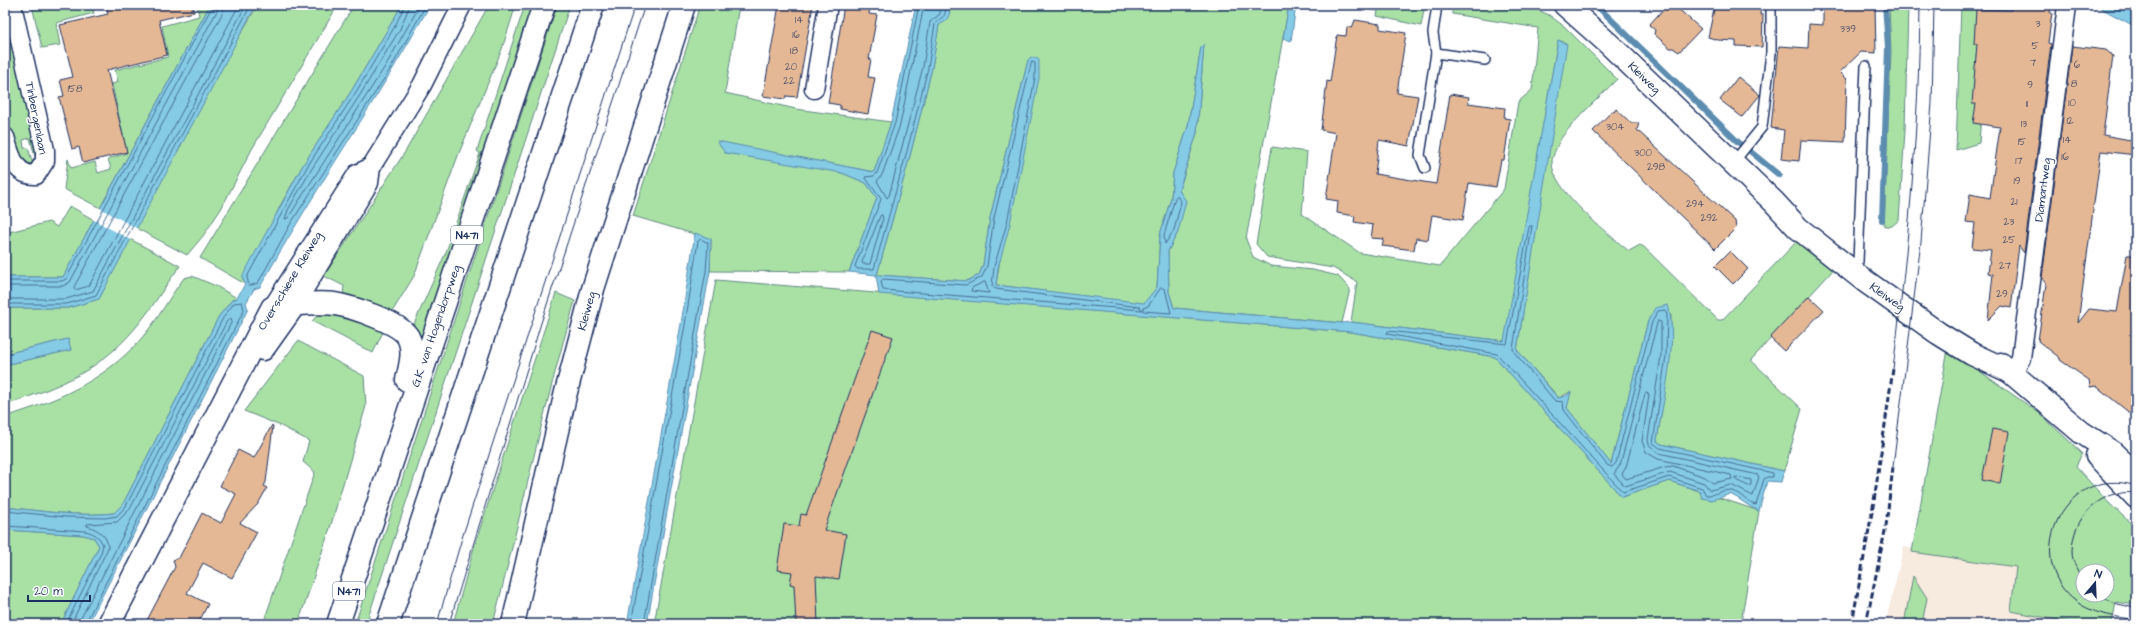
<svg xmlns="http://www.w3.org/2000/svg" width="2141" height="629" viewBox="0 0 2141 629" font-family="'Architects Daughter',sans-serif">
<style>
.built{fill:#f7eadf}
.green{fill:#a9e1a5;stroke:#628882;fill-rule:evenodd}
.water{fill:#85cbe6;stroke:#5b8db0}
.pier{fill:#fff}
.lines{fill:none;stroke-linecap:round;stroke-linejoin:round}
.shore{stroke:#456d94;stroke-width:1}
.stream{stroke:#5b8db0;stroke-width:6}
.building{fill:#e5b895;stroke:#1b2f5e}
.lane-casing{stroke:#1b2f5e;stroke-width:12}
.street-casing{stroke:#1b2f5e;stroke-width:21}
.secondary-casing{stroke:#1b2f5e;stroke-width:25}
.primary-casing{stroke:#1b2f5e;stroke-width:25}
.lane{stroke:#fff;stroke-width:9}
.street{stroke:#fff;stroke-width:18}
.secondary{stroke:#fff;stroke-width:22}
.primary{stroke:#fff;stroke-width:22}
.tram{stroke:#1b2f5e;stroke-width:1}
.rail{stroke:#1b2f5e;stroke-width:3;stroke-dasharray:6 3;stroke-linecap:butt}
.labels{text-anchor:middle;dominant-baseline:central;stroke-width:3;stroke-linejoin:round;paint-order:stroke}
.number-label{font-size:10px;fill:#4e516c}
.shield{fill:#fff;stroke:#5f6d8e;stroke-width:1}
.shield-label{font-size:11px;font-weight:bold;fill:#1b2f5e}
.street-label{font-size:12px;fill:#1b2f5e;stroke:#fff}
</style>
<rect width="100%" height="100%" fill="#fff"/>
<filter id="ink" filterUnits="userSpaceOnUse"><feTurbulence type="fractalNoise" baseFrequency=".025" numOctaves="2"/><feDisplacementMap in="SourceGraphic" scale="8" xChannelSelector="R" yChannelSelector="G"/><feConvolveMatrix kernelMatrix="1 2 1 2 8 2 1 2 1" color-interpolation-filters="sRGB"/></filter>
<g filter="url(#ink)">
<path class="built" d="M1904 547 2016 567 2011 611 2078 624H1885Z"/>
<g class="green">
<path d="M38 5H92L94 13 56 23 60 45 42 48 32 6Z"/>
<path d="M197 5H210L100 208 64 189 68 159 71 168 95 162 98 173 111 169 108 159 127 153 112 84 118 82 115 70 168 57 162 26 199 16Z"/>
<path d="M258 5H338L252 149 221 209 203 236 187 255 136 228 238 38Z"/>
<path d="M354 5H402L352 90 303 165 280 206 245 284 200 258Z"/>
<path d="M489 5H516L502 49 459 153 414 276 392 312 343 295 344 286 324 276 405 152Z"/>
<path d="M525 5H534L420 345 414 324 446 252 480 153 477 151Z"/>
<path d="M557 5H570L366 624H355Z"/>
<path d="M700 5H739L725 93 796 109 891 122 874 172 718 142 842 173 866 183 877 198 849 272 710 271 711 239 633 216Z"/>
<path d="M947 5H1289L1246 239 1253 257 1271 266 1313 270 1338 276 1350 289 1342 323 1174 308 1169 292 1168 251 1178 232 1179 191 1197 133 1204 44 1201 47 1188 126 1173 173 1171 198 1160 235 1157 287 1144 304 996 285 1031 57 1028 60 990 218 983 265 979 275 967 281 877 275 911 152 932 68 939 24 949 7Z"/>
<path d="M1366 5H1425L1421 26 1377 16 1378 11 1365 9Z"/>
<path d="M1453 5H1527L1549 15 1565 27 1617 79C1599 98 1578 116 1562 137 1559 142 1552 156 1552 162 1551 189 1609 235 1629 251L1640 245 1644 247 1718 320H1722L1799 239 1835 268 1751 360 1802 409 1784 471 1661 444 1657 441 1670 356 1671 314 1648 321 1611 464 1567 408 1570 392 1559 398 1517 350 1566 43 1558 40 1505 341 1351 322 1357 282 1333 268 1267 257 1256 244 1272 147 1307 152 1302 214 1360 253 1440 266 1504 189 1518 102 1532 90 1538 28 1452 14Z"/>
<path d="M1889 5H1908L1905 131 1899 220 1892 226H1884L1891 52Z"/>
<path d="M1961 5H1989L1979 143 1956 150Z"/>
<path d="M5 10 40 151 36 160 30 138 23 140 24 148H28L33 164 28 165 15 156 5 115Z"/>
<path d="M70 206 94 220 63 277H5V233L49 222 57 227Z"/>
<path d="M130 239 180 266C166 284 155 304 141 321 103 370 61 386 5 405V365L71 350 68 339 5 354V308H68L99 299Z"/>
<path d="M192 276 216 286 237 298 232 300 219 316 123 504 114 513C78 517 41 511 5 507V417C62 399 112 377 149 329 162 313 171 294 184 278Z"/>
<path d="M716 280 1351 332 1495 357 1622 497 1669 481 1759 511 1741 623 654 624Z"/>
<path d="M556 293 575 301C543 408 521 516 493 624H453L475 544Z"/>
<path d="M321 312 360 319 383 332 373 353 312 321Z"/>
<path d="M298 341 364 376 366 406 330 528 298 624H263L315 472 303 462 309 441 281 426 244 411Z"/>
<path d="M1948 349 2039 413 2082 453 2076 467 2110 504 2136 528V605L2116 602 2112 624H2078L2011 611 2016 567 1912 552ZM2083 571H2107V595H2083Z"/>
<path d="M5 530 84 535 94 538 99 546 61 624H5Z"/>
<path d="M1913 576 1927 598 1922 624H1904Z"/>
</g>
<g class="water">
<path d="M210 5H256L99 299 68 308H5V277H63Z"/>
<path d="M402 5H430C377 101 313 191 260 287L254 289 246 303 248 309 88 624H61L99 546 94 538 84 535 5 530V507C41 511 78 517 114 513L123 504 219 316 232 300 237 298 245 284 242 277 303 165 352 90Z"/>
<path d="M916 5H947L950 13 946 21 939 25 932 68 911 152 877 275 967 281 979 275 983 265 990 218 1028 60 1031 57 1039 59V78L1010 224 998 268 996 285 1144 303 1157 287 1160 235 1171 198 1173 173 1188 126 1201 47 1204 44 1197 133 1179 190 1186 201 1178 232 1168 251 1169 292 1174 308 1342 323 1351 322 1504 341 1558 40 1567 44 1517 350 1558 398 1566 396 1571 392 1567 408 1611 464 1648 321 1655 308 1668 305C1679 343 1662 402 1657 441L1661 444 1784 471 1781 482 1767 481 1759 511C1748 507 1741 499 1730 494L1712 500 1702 498 1700 491 1669 481 1622 497 1495 357 1351 332 879 294 876 275 849 272 877 198 866 183 842 173 725 153 717 141 874 172 891 122Z"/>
<path d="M1289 5H1296L1291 41 1283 38Z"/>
<path d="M2095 5H2136V27Z"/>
<path d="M695 233 711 239 710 271 647 624H627L681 324Z"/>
<path d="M68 339 71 350 5 365V354Z"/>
</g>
<path class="pier" d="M98 207 138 229 131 240 92 219Z"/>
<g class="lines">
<g class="shore">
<path d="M224 5 222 14 74 287 75 290 89 286 239 5"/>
<path d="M405 5 395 26 356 92 307 167 247 277 249 286 258 283 291 223 391 68 426 5"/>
<path d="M410 5 400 29 360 95 311 170 288 210 285 219 288 218 386 65 420 5"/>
<path d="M919 5 895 123 877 173 874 176 865 177 881 199 855 266 857 269H874L907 151 928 68 935 24C941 15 947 20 945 5"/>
<path d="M924 5 900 125 882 175 877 181 887 198 889 196 923 67 930 22 940 14V5"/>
<path d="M1032 62 1035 63V78L1007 223 994 267 992 286 996 289 1140 307 1142 310 883 290 881 281 883 279 966 285 982 277 987 266 994 218Z"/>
<path d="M1177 196 1181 202 1174 230 1165 244 1164 235 1175 198Z"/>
<path d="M882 215 883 218 870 264H863L862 262 880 216Z"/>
<path d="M1532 226 1513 349 1514 352 1555 401 1563 402 1564 410 1607 465 1612 467 1616 463 1652 322 1658 311 1665 310 1667 315 1666 356 1653 443 1660 448 1773 473V477H1767L1764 479 1756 505C1748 504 1741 493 1732 491 1723 488 1715 496 1706 495L1702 488 1669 477 1623 492 1497 354 1387 334 1388 331 1507 344 1529 227Z"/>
<path d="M5 281H62L66 279 213 5"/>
<path d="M985 282 989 293 971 291 972 288Z"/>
<path d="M5 286H63L70 282 217 11 218 5"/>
<path d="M1161 288 1165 289 1171 313 1143 311V308L1148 306Z"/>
<path d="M5 299H66L93 291 246 5"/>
<path d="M5 304H67L96 295 251 5"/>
<path d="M1658 321 1661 322V356L1648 439 1649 445 1659 453 1758 475 1759 477 1753 496 1731 485 1710 490 1704 483 1670 472 1625 486 1614 474 1620 465Z"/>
<path d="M1647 393 1649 395 1642 441 1646 452 1658 459 1731 475 1732 479 1713 483 1705 477 1673 466 1665 467 1626 479 1622 474 1626 467 1645 394Z"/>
<path d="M1737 477 1751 480V485L1748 486 1736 480 1735 478Z"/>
<path d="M5 511 66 517 105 518 117 516 126 506 223 318 234 303 242 302 244 310 85 624"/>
<path d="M5 526 85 531C94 533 99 536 103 545L101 553 66 624"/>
<path d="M71 624 108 548C108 536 98 529 87 526V524L117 522 130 509 227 321 231 318 232 321 81 618 80 624"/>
<path d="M631 624 685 325 698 241 701 239 708 243 706 271 644 624"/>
</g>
<g class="stream">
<path d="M1596 5 1739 143"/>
<path d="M1751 152 1779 175"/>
<path d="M1882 220 1888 47 1885 5"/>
</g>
</g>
<g class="building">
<path d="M106 5H193L194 12 159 20 167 55 107 70 127 152 83 163 79 147 72 149 59 97 64 96 60 80 73 77 60 25 108 14Z"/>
<path d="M779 5H813L797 97 786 96 785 99 763 96Z"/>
<path d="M844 5H870L869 14 877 15 869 59H871L868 77 875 78 868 114 840 109V105L828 103Z"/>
<path d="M1667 5H1674L1701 29 1679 52 1673 48H1670L1654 34 1655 30 1649 25Z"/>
<path d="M1715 5H1761L1760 15H1763L1762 47 1736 46V41L1718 40 1708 37Z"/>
<path d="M1823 5H1875L1876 53 1861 52 1840 72 1847 79 1845 142 1801 140 1799 161 1781 159 1784 130 1771 128 1779 46 1808 48 1809 24 1823 25Z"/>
<path d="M2012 5H2051L2050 13H2052L2048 43 2051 44 2024 253 2019 246 2011 308 2002 306 1988 320 1993 274 1988 273 1991 250 1972 248 1975 223 1966 222 1970 194 1990 198 2000 127 1973 123 1976 104H1972L1977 44H1974L1976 9 2011 10Z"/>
<path d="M1355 20 1380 24V29L1406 33 1397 93 1418 96 1409 146 1379 140 1375 174 1436 184 1450 94 1469 97 1468 103 1505 108 1504 118 1510 119 1504 160H1501L1496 187 1469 183 1463 220 1432 215 1428 240 1416 238 1414 250 1382 246 1384 239 1371 238 1373 225 1354 222 1355 216 1337 213 1338 201 1326 199 1336 133 1321 130 1327 81 1330 82 1337 35 1346 36 1347 27 1352 28Z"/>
<path d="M2072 46 2106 50 2113 56 2103 135 2136 141V155L2101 151 2078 323 2089 309 2117 312 2127 255H2136V353L2131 394 2136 395V418L2096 386 2090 387 2089 380 2060 360V358L2038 341 2046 284 2042 278Z"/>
<path d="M1738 77 1760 95 1742 117 1720 100Z"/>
<path d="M1616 109 1631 123H1639L1637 130 1735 221 1736 228 1715 249 1593 131 1612 111 1614 112Z"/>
<path d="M1730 251 1748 269 1733 284 1715 266Z"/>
<path d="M1809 296 1824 310 1784 351 1770 338Z"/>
<path d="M872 330 893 337 824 530 846 534 839 579 816 576 818 624H796L794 585 790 584 792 572 777 570 784 524 799 526 801 514 806 515Z"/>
<path d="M272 425 273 426 266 482 264 486 267 488 258 504 240 523 257 532 232 578 203 563 187 593 208 604 198 624H145L175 567 173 560 179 558 202 513 221 523 236 494 220 486 238 450 254 458Z"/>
<path d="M1992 429 2009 432 2000 484 1982 480Z"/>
</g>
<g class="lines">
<g class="lane-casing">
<g id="lane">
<path d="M1436 53 1485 60"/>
<path d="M1733 163 1762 127 1771 53V5"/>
<path d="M1425 168 1420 155 1436 53 1433 33 1437 5"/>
<path d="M1858 262 1866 66"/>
</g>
</g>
<g class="street-casing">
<g id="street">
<path d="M814 89 828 5"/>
<path d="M5 137C10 153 14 176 36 175L45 161V150L12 5"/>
<path d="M295 304 369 183 371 167 422 85 462 5"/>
<path d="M272 308 357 174 371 167"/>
<path d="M2013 373 2021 358 2067 6"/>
</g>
</g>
<g class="secondary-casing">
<g id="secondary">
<path d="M1565 5 1610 45 1774 202 1798 228 1865 281 1938 333 1972 354 2013 373"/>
<path d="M263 349 295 304"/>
<path d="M2001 364 2081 432 2112 452 2136 475"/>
<path d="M2097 456 2136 497"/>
<path d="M109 624 272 308"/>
<path d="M513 624 565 396 593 289 684 5"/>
</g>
</g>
<g class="primary-casing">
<g id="primary">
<path d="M295 304C308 304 322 302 335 304 352 307 399 322 408 337 415 351 410 366 407 380"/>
<path d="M338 624 544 5"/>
<path d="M388 624 593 5"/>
</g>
</g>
<use href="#lane" class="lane"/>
<use href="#street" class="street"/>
<use href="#secondary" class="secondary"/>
<use href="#primary" class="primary"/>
<g class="tram">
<path d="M1893 369C1908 248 1919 127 1920 5"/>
<path d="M1893 467 1921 242 1932 103 1934 5"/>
<path d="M2136 486C2062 461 2016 567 2083 606 2099 615 2118 617 2136 620"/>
<path d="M2083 581C2079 573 2072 562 2072 552 2072 518 2100 488 2136 493"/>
<path d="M2098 595 2113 603 2136 608"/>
<path d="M437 624 462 538 635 5"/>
<path d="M449 624 541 323 645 5"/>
</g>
<g class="rail">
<path d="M1852 624 1874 501 1893 369"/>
<path d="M1866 624 1886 526 1893 467"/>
</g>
</g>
</g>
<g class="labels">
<g class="number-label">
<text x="799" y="20">14</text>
<text x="2038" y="24">3</text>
<text x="1848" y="29">339</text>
<text x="796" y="35">16</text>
<text x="2035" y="46">5</text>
<text x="794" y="51">18</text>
<text x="2033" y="63">7</text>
<text x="2077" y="65">6</text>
<text x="791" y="67">20</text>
<text x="789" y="81">22</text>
<text x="2074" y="84">8</text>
<text x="2030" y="85">9</text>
<text x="75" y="89">158</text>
<text x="2072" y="103">10</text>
<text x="2027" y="104">11</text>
<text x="2070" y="121">12</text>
<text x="2024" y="124">13</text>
<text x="1615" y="127">304</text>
<text x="2067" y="140">14</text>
<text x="2022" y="142">15</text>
<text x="1643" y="153">300</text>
<text x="2065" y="157">16</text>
<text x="2019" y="161">17</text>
<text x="1656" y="167">298</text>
<text x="2017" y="181">19</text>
<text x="2014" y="202">21</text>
<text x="1695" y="204">294</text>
<text x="1709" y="218">292</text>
<text x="2009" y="222">23</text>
<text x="2009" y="240">25</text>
<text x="2005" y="266">27</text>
<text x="2002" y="294">29</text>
</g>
<g class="shield">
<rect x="451" y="226" width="32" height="18" rx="3"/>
<rect x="333" y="582" width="32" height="18" rx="3"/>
</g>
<g class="shield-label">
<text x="467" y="235">N471</text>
<text x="349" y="591">N471</text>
</g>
<g class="street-label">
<text transform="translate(1644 78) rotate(44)">Kleiweg</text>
<text transform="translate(36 118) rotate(79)">Tinbergenlaan</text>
<text transform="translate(2043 190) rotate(-83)">Diamantweg</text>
<text transform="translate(290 281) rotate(-59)">Overschiese Kleiweg</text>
<text transform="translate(1887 297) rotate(35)">Kleiweg</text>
<text transform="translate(587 311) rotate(-75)">Kleiweg</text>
<text transform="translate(436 326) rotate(-71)">G.K. van Hogendorpweg</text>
</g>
</g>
<rect width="2141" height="629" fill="none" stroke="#fff" stroke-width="20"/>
<rect x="10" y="10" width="2121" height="609" fill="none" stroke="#1b2f5e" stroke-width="1.5" filter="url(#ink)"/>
<g transform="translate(2095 583) rotate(19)"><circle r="19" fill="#ffffff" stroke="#a4acbf"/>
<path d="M0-3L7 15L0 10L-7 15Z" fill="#1b2f5e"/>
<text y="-6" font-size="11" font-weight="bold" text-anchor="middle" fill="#1b2f5e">N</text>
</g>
<path d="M28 595v6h62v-6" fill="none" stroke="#1b2f5e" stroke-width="2"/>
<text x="34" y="595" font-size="12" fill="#1b2f5e" stroke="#ffffff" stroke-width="3" paint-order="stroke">20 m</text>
</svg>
